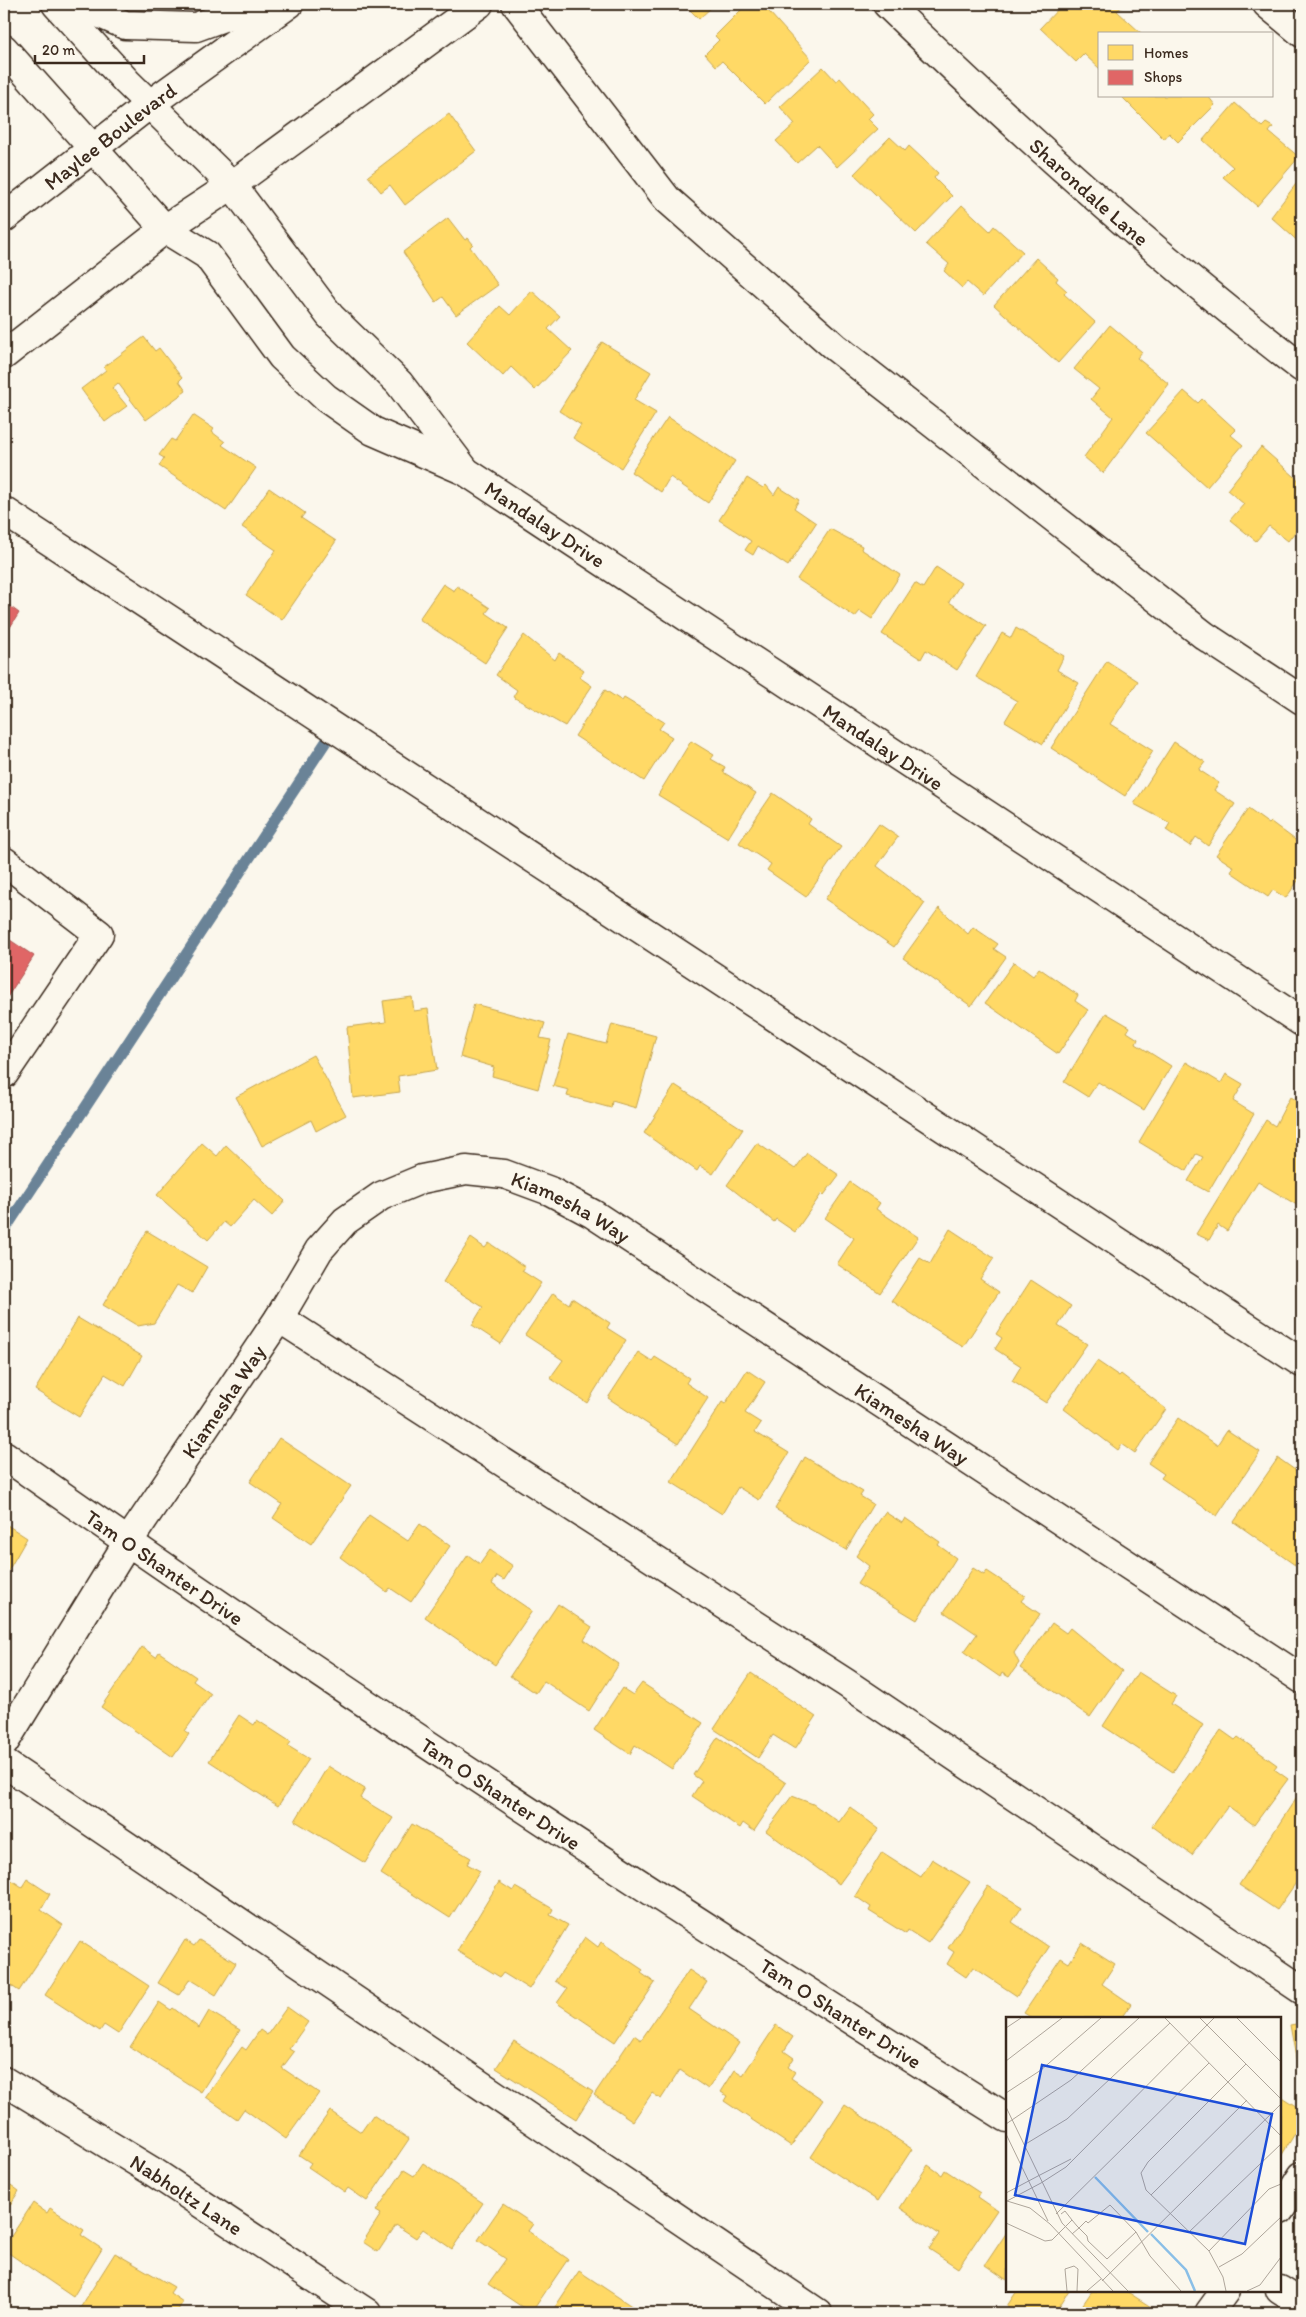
<svg xmlns="http://www.w3.org/2000/svg" width="1306" height="2317" viewBox="0 0 1306 2317" font-family="Itim,sans-serif">
<style>
.homes{fill:#ffd966;stroke:#c4a450}
.shops{fill:#e06666;stroke:#ae5450}
.lines{fill:none;stroke-linecap:round;stroke-linejoin:round}
.stream{stroke:#6a8397;stroke-width:11}
.minor-casing{stroke:#3b2a1e;stroke-width:31}
.major-casing{stroke:#3b2a1e;stroke-width:31}
.minor{stroke:#fbf7ec;stroke-width:28}
.major{stroke:#fbf7ec;stroke-width:28}
.labels{text-anchor:middle;dominant-baseline:central;stroke-width:5;stroke-linejoin:round;paint-order:stroke}
.street-label{font-size:21px;fill:#3b2a1e;stroke:#fbf7ec}
.inset-river{fill:none;stroke:#8abfe7;stroke-width:2.5}
.inset-road{fill:none;stroke:#aea59a;stroke-width:1}
.view{fill:#1d4ed8;fill-opacity:0.15;stroke:#1d4ed8;stroke-width:2.5}
.inset-edge{fill:none;stroke:#3b2a1e;stroke-width:2.5}
</style>
<rect width="100%" height="100%" fill="#fbf7ec"/>
<filter id="ink" filterUnits="userSpaceOnUse"><feTurbulence type="fractalNoise" baseFrequency=".02" numOctaves="2"/><feDisplacementMap in="SourceGraphic" scale="10" xChannelSelector="R" yChannelSelector="G"/><feConvolveMatrix kernelMatrix="1 2 1 2 8 2 1 2 1" color-interpolation-filters="sRGB"/></filter>
<g filter="url(#ink)">
<g class="homes">
<path d="M684 4H715L699 19Z"/>
<path d="M747 4H762L811 59 765 104 722 61 716 66 705 54 719 40 715 36Z"/>
<path d="M1063 4H1125L1117 11 1142 34H1100V69L1084 54 1076 62 1040 28Z"/>
<path d="M823 67 836 81 840 78 873 114 868 119 878 129 837 167 817 145 797 163 776 141 795 124 780 107Z"/>
<path d="M1121 96H1208L1215 105 1178 142 1169 133 1164 139Z"/>
<path d="M1235 103 1262 127 1266 123 1273 127 1269 132 1299 157 1257 206 1223 177 1233 167 1203 140Z"/>
<path d="M449 114 476 151 405 205 390 185 381 192 368 176Z"/>
<path d="M890 137 905 151 909 146 938 173 934 178 952 196 916 233 854 174Z"/>
<path d="M1302 176V245L1271 217Z"/>
<path d="M962 205 990 231 994 226 1023 252 983 296 967 282 962 288 944 271 949 264 926 244Z"/>
<path d="M448 218 465 240 468 238 473 244 470 247 498 285 456 315 443 297 436 302 403 252Z"/>
<path d="M1036 258 1058 278 1056 281 1067 291 1064 294 1095 322 1058 363 994 305Z"/>
<path d="M532 291 560 316 548 329 572 351 535 390 511 367 503 376 467 342 500 306 510 315Z"/>
<path d="M1110 325 1142 352 1137 358 1169 384 1103 473 1084 457 1113 417 1091 399 1099 389 1074 369Z"/>
<path d="M144 337 155 351 159 348 182 378 179 381 186 391 146 420 118 383 112 388 127 406 105 422 81 389 106 370 104 367Z"/>
<path d="M602 342 651 372 634 400 656 413 621 468 573 438 581 425 559 411Z"/>
<path d="M1184 391 1198 403 1202 399 1236 430 1231 435 1243 445 1207 487 1146 433Z"/>
<path d="M193 415 214 429 212 432 225 442 222 445 256 468 226 511 159 466 164 458 159 455 171 439 175 441Z"/>
<path d="M668 417 735 461 708 503 670 477 661 492 631 472Z"/>
<path d="M1261 447 1302 483V523L1288 541 1269 526 1256 541 1230 520 1244 504 1227 490Z"/>
<path d="M747 478 763 488 766 485 774 495 779 487 799 500 794 508 816 523 788 566 758 546 753 555 745 550 751 541 719 520Z"/>
<path d="M269 488 305 513 301 518 336 541 282 620 246 595 276 550 242 527Z"/>
<path d="M830 529 862 546 861 549 900 575 872 619 860 611 855 617 797 579Z"/>
<path d="M936 567 961 583 949 602 986 626 957 670 926 650 921 659 882 634 915 583 923 588Z"/>
<path d="M443 584 454 591 457 586 490 608 486 613 508 628 485 663 419 619Z"/>
<path d="M1016 628 1064 656 1057 670 1079 683 1043 744 1005 721 1017 701 976 677 1002 633 1011 638Z"/>
<path d="M524 635 555 660 559 653 584 670 579 677 592 686 565 726 513 697 517 690 496 675Z"/>
<path d="M1107 661 1138 681 1110 724 1153 751 1125 796 1051 748Z"/>
<path d="M605 690 622 701 624 698 664 722 659 729 672 737 644 781 575 736Z"/>
<path d="M691 741 714 755 711 759 725 767 723 772 756 793 728 838 658 795Z"/>
<path d="M1174 742 1205 762 1199 770 1219 783 1214 790 1235 804 1208 846 1196 837 1190 846 1166 830 1170 823 1134 804Z"/>
<path d="M773 793 811 819 808 824 841 847 806 897 767 870 771 864 739 843Z"/>
<path d="M1248 809 1269 824 1271 822 1302 845V875L1286 898 1273 890 1268 897 1231 872 1234 867 1216 855Z"/>
<path d="M879 824 898 837 877 866 925 903 894 947 825 899Z"/>
<path d="M939 908 968 934 973 927 998 944 994 949 1006 957 971 1006 903 958Z"/>
<path d="M1014 962 1033 976 1039 968 1078 995 1075 1001 1088 1010 1058 1054 985 1003Z"/>
<path d="M412 997 414 1011 428 1009 437 1070 398 1076 400 1092 353 1098 347 1027 386 1022 383 1001Z"/>
<path d="M474 1004 545 1023 540 1038 551 1040 538 1089 492 1076 494 1067 460 1057Z"/>
<path d="M1106 1013 1130 1027 1127 1032 1138 1039 1136 1044 1171 1066 1144 1110 1098 1082 1088 1097 1064 1082Z"/>
<path d="M612 1024 656 1036 636 1108 612 1101 611 1108 567 1096 569 1090 553 1086 568 1034 606 1044Z"/>
<path d="M313 1055 346 1115 316 1131 311 1120 262 1146 236 1097Z"/>
<path d="M1186 1062 1221 1083 1226 1074 1243 1084 1233 1101 1254 1114 1208 1192 1188 1181 1203 1157 1196 1154 1187 1171 1139 1142Z"/>
<path d="M675 1085 743 1129 713 1174 700 1166 697 1171 644 1133Z"/>
<path d="M1290 1097 1302 1104V1114L1299 1119 1302 1121V1208L1258 1182 1227 1231 1218 1225 1209 1240 1196 1234 1266 1120 1275 1126Z"/>
<path d="M202 1143 217 1156 226 1145 285 1201 272 1216 254 1200 230 1227 224 1222 208 1240 157 1195Z"/>
<path d="M757 1143 795 1169 807 1153 839 1175 824 1195 822 1193 795 1232 776 1219 774 1222 727 1185Z"/>
<path d="M850 1182 880 1203 876 1209 918 1237 880 1293 837 1264 854 1238 825 1218Z"/>
<path d="M950 1229 994 1258 980 1279 999 1292 963 1347 892 1301 920 1258 930 1264Z"/>
<path d="M147 1231 207 1267 192 1293 177 1285 154 1323 138 1326 103 1305Z"/>
<path d="M471 1238 485 1248 489 1243 525 1267 522 1271 541 1283 501 1344 472 1325 483 1307 443 1282Z"/>
<path d="M1031 1280 1071 1306 1058 1326 1087 1344 1046 1403 1012 1381 1021 1366 995 1349 1002 1338 996 1334Z"/>
<path d="M553 1293 569 1304 572 1298 610 1323 607 1328 626 1340 587 1403 550 1378 563 1360 525 1335Z"/>
<path d="M78 1318 142 1356 125 1386 105 1374 79 1417 35 1390Z"/>
<path d="M638 1352 652 1361 655 1357 689 1378 686 1383 708 1398 678 1444 608 1398Z"/>
<path d="M1097 1361 1119 1376 1121 1374 1166 1409 1135 1453 1122 1444 1118 1450 1064 1409Z"/>
<path d="M747 1370 765 1382 745 1413 761 1423 755 1432 789 1453 759 1500 738 1487 722 1514 671 1482 722 1402 725 1404Z"/>
<path d="M1178 1418 1217 1445 1227 1430 1260 1452 1217 1516 1161 1478 1164 1474 1148 1463Z"/>
<path d="M279 1438 351 1486 311 1544 273 1518 282 1504 250 1482Z"/>
<path d="M805 1457 863 1492 860 1496 873 1504 846 1550 775 1509Z"/>
<path d="M1278 1458 1302 1475V1570L1234 1522Z"/>
<path d="M885 1512 902 1523 905 1518 940 1542 938 1545 956 1558 917 1620 857 1584 869 1566 856 1556Z"/>
<path d="M369 1515 408 1541 420 1524 450 1546 411 1602 390 1588 387 1592 340 1557Z"/>
<path d="M4 1523 27 1538 4 1578Z"/>
<path d="M490 1550 513 1566 504 1580 497 1576 492 1584 532 1611 495 1665 425 1617 468 1555 480 1564Z"/>
<path d="M973 1568 984 1575 987 1571 1025 1596 1021 1601 1040 1614 1014 1653 1019 1663 1009 1677 1002 1673 1000 1677 964 1652 977 1634 944 1612Z"/>
<path d="M558 1604 592 1627 584 1640 619 1664 589 1711 544 1681 536 1693 510 1676Z"/>
<path d="M1052 1623 1066 1633 1070 1628 1122 1671 1090 1717 1020 1668Z"/>
<path d="M142 1647 156 1657 159 1652 196 1677 193 1681 211 1694 185 1731 189 1734 173 1757 101 1707Z"/>
<path d="M1138 1672 1176 1696 1171 1704 1203 1725 1173 1772 1103 1726Z"/>
<path d="M751 1673 816 1717 795 1749 773 1735 758 1758 714 1729Z"/>
<path d="M642 1683 703 1723 672 1769 635 1745 630 1754 594 1730 622 1688 633 1695Z"/>
<path d="M239 1715 254 1725 257 1720 291 1742 288 1746 309 1759 278 1806 209 1761Z"/>
<path d="M1221 1730 1235 1740 1238 1737 1277 1765 1274 1769 1288 1779 1254 1825 1228 1806 1192 1855 1152 1826Z"/>
<path d="M718 1737 786 1783 754 1831 743 1823 740 1828 692 1796 702 1781 693 1775Z"/>
<path d="M328 1766 365 1789 360 1798 393 1818 365 1863 295 1821Z"/>
<path d="M1302 1789V1874L1277 1910 1239 1885Z"/>
<path d="M792 1796 813 1804 839 1822 850 1807 879 1829 839 1884 766 1831Z"/>
<path d="M412 1824 471 1858 467 1864 480 1871 450 1918 381 1874Z"/>
<path d="M882 1852 921 1877 932 1859 970 1882 928 1943 908 1930 906 1934 869 1911 871 1907 855 1896Z"/>
<path d="M4 1875 22 1887 27 1879 50 1894 41 1910 63 1925 19 1991 4 1981Z"/>
<path d="M499 1882 513 1891 515 1887 553 1909 550 1915 568 1925 529 1989 503 1973 500 1977 457 1951Z"/>
<path d="M988 1886 1022 1907 1012 1922 1049 1947 1017 1996 973 1967 966 1977 947 1964 954 1952 948 1948Z"/>
<path d="M585 1937 598 1947 601 1942 643 1970 641 1973 655 1983 615 2042 557 2003 567 1989 555 1981Z"/>
<path d="M185 1940 194 1946 199 1940 236 1963 216 1995 190 1979 179 1995 158 1983Z"/>
<path d="M80 1941 149 1986 118 2034 104 2025 100 2031 45 1995Z"/>
<path d="M1082 1943 1115 1964 1102 1984 1131 2004 1121 2018H1032L1024 2013 1061 1958 1069 1963Z"/>
<path d="M689 1970 707 1982 689 2009 739 2043 708 2089 680 2070 661 2099 652 2093 633 2121 594 2095 634 2035 641 2040Z"/>
<path d="M159 2002 171 2010 173 2008 199 2028 209 2011 240 2030 201 2092 130 2047Z"/>
<path d="M287 2007 308 2022 289 2049 294 2052 282 2068 319 2093 286 2139 244 2109 237 2119 206 2097 242 2047 246 2050 260 2030 267 2035Z"/>
<path d="M1302 2023V2085H1301L1290 2025Z"/>
<path d="M776 2025 793 2037 784 2051 794 2058 788 2067 795 2072 791 2078 823 2100 791 2146 724 2101 727 2096 721 2092 735 2070 743 2075Z"/>
<path d="M514 2041 593 2092 576 2119 496 2068Z"/>
<path d="M1280 2096 1302 2110V2122L1280 2158Z"/>
<path d="M845 2105 912 2149 878 2201 811 2157Z"/>
<path d="M330 2111 361 2132 373 2115 409 2139 367 2201 348 2188 345 2192 308 2167 311 2163 299 2155Z"/>
<path d="M423 2163 483 2203 452 2249 423 2229 416 2238 396 2225 378 2252 363 2242 381 2214 376 2211 404 2170 414 2176Z"/>
<path d="M928 2165 942 2175 945 2170 980 2193 978 2197 997 2210 958 2268 929 2249 939 2234 900 2208Z"/>
<path d="M4 2180 19 2191 4 2214Z"/>
<path d="M33 2203 47 2213 50 2208 84 2230 81 2235 102 2249 73 2297 4 2250V2247Z"/>
<path d="M503 2204 533 2224 528 2231 568 2259 531 2313 488 2284 506 2259 478 2240Z"/>
<path d="M1007 2232V2280L985 2265Z"/>
<path d="M115 2253 174 2287 170 2293 183 2302 176 2313H77Z"/>
<path d="M579 2271 642 2313H551Z"/>
<path d="M1017 2291H1069L1055 2313H1019L1007 2306Z"/>
<path d="M1092 2291H1126L1151 2307 1148 2311 1152 2313H1077Z"/>
</g>
<g class="shops">
<path d="M4 602 19 613 4 637Z"/>
<path d="M4 936 34 956 4 1002Z"/>
</g>
<g class="lines">
<path class="stream" d="M4 1231 335 728"/>
<g class="minor-casing">
<g id="minor">
<path d="M516 4 667 199 835 347 1205 636 1302 700"/>
<path id="s1" d="M887 4C1019 132 1156 256 1302 368"/>
<path d="M1267 4 1302 33"/>
<path d="M232 185 330 316 399 383 464 469"/>
<path id="s2" d="M165 229 207 255 282 357 326 398 373 431 465 471 1302 1022"/>
<path d="M4 511 1302 1363"/>
<path d="M4 861 99 934 4 1074"/>
<path d="M279 1318 846 1683 1302 1990"/>
<path id="s3" d="M4 1455C331 1686 668 1905 1007 2118"/>
<path id="s4" d="M4 1743 128 1542 279 1318 319 1250 345 1221 381 1196 422 1179 466 1170 504 1174 550 1191 593 1214 1302 1679"/>
<path d="M4 1763 818 2313"/>
<path id="s5" d="M4 2081 155 2173 367 2313"/>
<path d="M1280 2210 1302 2176"/>
<path d="M1280 2290 1302 2304"/>
<path d="M1209 2313 1225 2291"/>
</g>
</g>
<g class="major-casing">
<g id="major">
<path d="M56 4 127 82 232 185"/>
<path d="M78 4 125 25 196 27 259 4"/>
<path d="M4 49 165 229"/>
<path id="s6" d="M4 218 150 104 289 4"/>
<path d="M4 355 165 229 232 185 479 4"/>
</g>
</g>
<use href="#minor" class="minor"/>
<use href="#major" class="major"/>
</g>
</g>
<g class="labels">
<g class="street-label">
<text stroke="none"><textPath href="#s6" startOffset="134">Maylee Boulevard</textPath></text>
<text stroke="none"><textPath href="#s1" startOffset="276">Sharondale Lane</textPath></text>
<text stroke="none"><textPath href="#s2" startOffset="490">Mandalay Drive</textPath></text>
<text stroke="none"><textPath href="#s2" startOffset="895">Mandalay Drive</textPath></text>
<text stroke="none"><textPath href="#s4" startOffset="870">Kiamesha Way</textPath></text>
<text stroke="none"><textPath href="#s4" startOffset="406">Kiamesha Way</textPath></text>
<text stroke="none"><textPath href="#s4" startOffset="1275">Kiamesha Way</textPath></text>
<text stroke="none"><textPath href="#s3" startOffset="196">Tam O Shanter Drive</textPath></text>
<text stroke="none"><textPath href="#s3" startOffset="601">Tam O Shanter Drive</textPath></text>
<text stroke="none"><textPath href="#s3" startOffset="1006">Tam O Shanter Drive</textPath></text>
<text stroke="none"><textPath href="#s5" startOffset="215">Nabholtz Lane</textPath></text>
</g>
</g>
<g transform="translate(1006 2017)">
<rect width="275" height="275" fill="#fbf7ec"/>
<path class="inset-river" d="M89 160 142 215M145 217 180 253 189 274"/>
<path class="inset-road" d="M159 1 275 119M194 1 275 82M231 1 275 45M0 11 15 1M0 44 56 1M0 76 35 53 95 1M0 90 56 206 122 274M0 107 65 63 133 1M0 117 42 204M18 128 61 102 164 6M32 159 65 142M35 166 60 150 208 1M0 176 32 159M145 178 241 83M1 184 24 191 44 207 107 274M1 184 35 166M50 197 203 46M0 206 39 224 46 223 66 203 59 194 55 197M130 215 144 239 175 274M183 215 275 127M66 217 73 211 80 204 82 206 104 188 130 215 101 242 82 224 81 219 71 209 66 203M203 234 263 172 275 167M213 250 236 237 275 200M96 264 275 87M61 274 59 252 68 249 72 252 71 274M81 274 95 262M220 274 217 260 203 234 140 173 135 156 142 145 240 47M241 274 254 268 275 240"/>
<path class="view" d="M36 48 266 97 239 227 9 178Z"/>
<rect width="275" height="275" class="inset-edge"/>
</g>
<rect width="1306" height="2317" fill="none" stroke="#fbf7ec" stroke-width="20"/>
<rect x="10" y="10" width="1286" height="2297" fill="none" stroke="#3b2a1e" stroke-width="2" filter="url(#ink)"/>
<rect x="1098" y="32" width="175" height="65" fill="#fbf7ec" stroke="#aea59a"/>
<rect x="1108" y="45" width="25" height="15" fill="#ffd966" stroke="#aea59a"/>
<text x="1144" y="58" font-size="15" fill="#3b2a1e">Homes</text>
<rect x="1108" y="70" width="25" height="15" fill="#e06666" stroke="#aea59a"/>
<text x="1144" y="82" font-size="15" fill="#3b2a1e">Shops</text>
<path d="M35 55v8h109v-8" fill="none" stroke="#3b2a1e" stroke-width="2.5"/>
<text x="42" y="55" font-size="15" fill="#3b2a1e" stroke="#fbf7ec" stroke-width="4" paint-order="stroke">20 m</text>
</svg>
